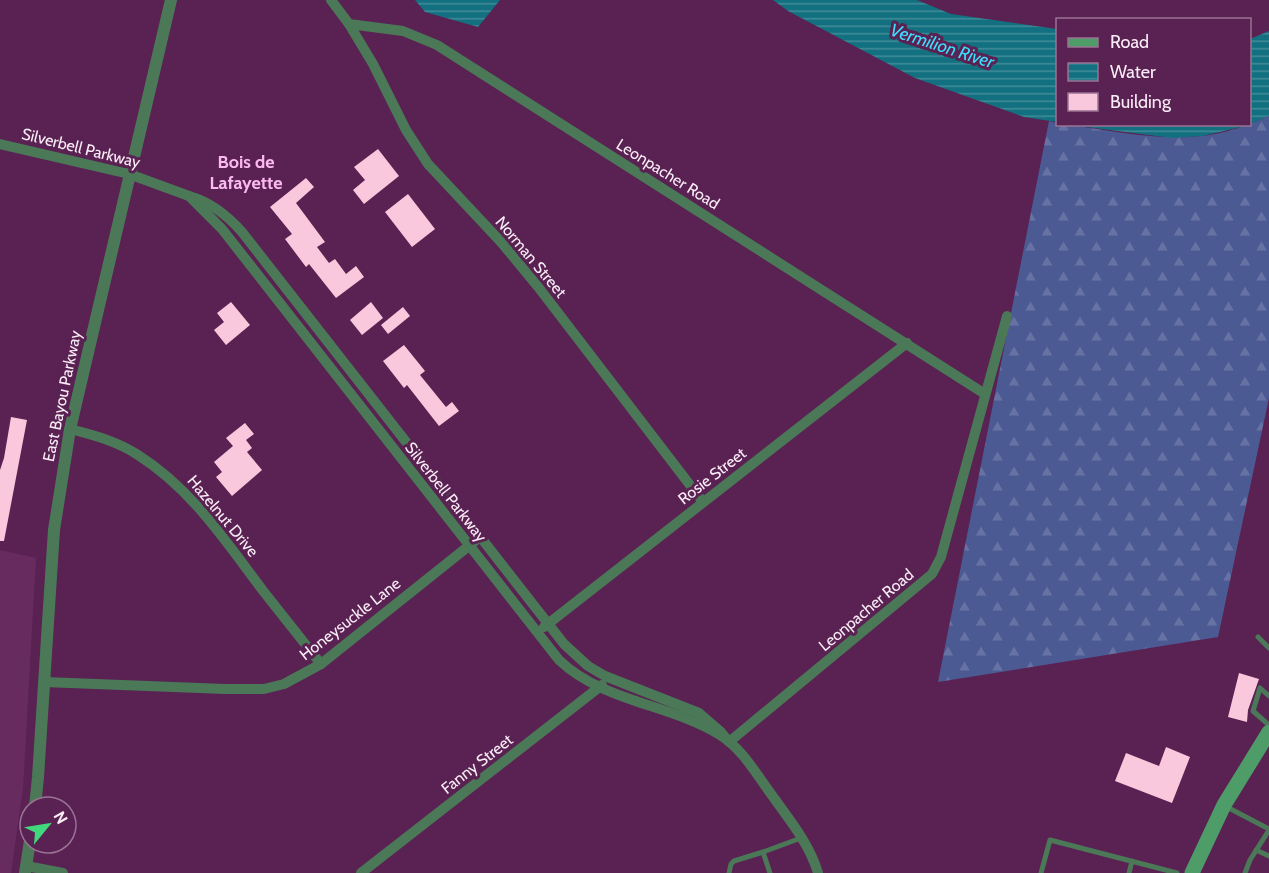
<svg xmlns="http://www.w3.org/2000/svg" width="1269" height="873" viewBox="0 0 1269 873" font-family="Cabin,sans-serif">
<style>
.built{fill:#672b60}
.forest{fill:url(#forest-firs)}
.water{fill:url(#water-rules)}
.building{fill:#fac8dc}
.lines{fill:none;stroke-linecap:round;stroke-linejoin:round}
.service{stroke:#4b7958;stroke-width:5}
.minor{stroke:#4b7958;stroke-width:10}
.tertiary{stroke:#4b7958;stroke-width:12}
.secondary{stroke:#4e9c67;stroke-width:15}
.labels{text-anchor:middle;dominant-baseline:central;stroke-width:6;stroke-linejoin:round;paint-order:stroke}
.street-label{font-size:16px;fill:#fbedf8;stroke:#592252}
.water-label{font-size:18px;font-style:italic;fill:#3cdffc;stroke:#592252}
.neighbourhood-label{font-size:18px;font-weight:bold;fill:#fbb9f0;stroke:#592252}
</style>
<defs>
<pattern id="forest-firs" width="22" height="20" patternUnits="userSpaceOnUse" patternTransform="scale(1.5)"><rect width="22" height="20" fill="#4c5a94"/><path d="M5 1l3.5 6h-7zM16 11l3.5 6h-7z" fill="#6772a4"/></pattern>
<pattern id="water-rules" width="6" height="5" patternUnits="userSpaceOnUse" patternTransform="scale(1.5)"><rect width="6" height="5" fill="#137080"/><path d="M0 2.5h6" fill="none" stroke="#428c99"/></pattern>
</defs>
<rect width="100%" height="100%" fill="#592252"/>
<path class="built" d="M0 550 36 558 23 788 11 873H0Z"/>
<path class="forest" d="M1269 116V398L1218 637 938 682 1049 121 1057 123 1058 124 1071 125C1113 131 1159 141 1202 136 1224 134 1248 125 1269 116Z"/>
<g class="water">
<path d="M415 0H500L478 27 425 12Z"/>
<path d="M773 0H917L951 14 1057 29V122L1024 117 915 78 788 11Z"/>
<path d="M1269 31V116L1250 124V39Z"/>
<path d="M1071 125H1249L1203 136 1172 138Z"/>
</g>
<g class="building">
<path d="M378 149 399 176 364 204 353 190 365 180 354 167Z"/>
<path d="M306 178 314 187 296 203 325 242 317 247 329 263 335 259 346 274 356 266 364 277 336 298 309 264 306 267 285 239 292 234 270 207Z"/>
<path d="M408 194 435 229 412 247 385 212Z"/>
<path d="M231 302 250 325 226 345 214 330 224 322 217 313Z"/>
<path d="M371 302 383 318 362 335 350 320Z"/>
<path d="M403 307 410 316 388 334 381 325Z"/>
<path d="M404 345 425 371 420 375 446 407 452 402 459 411 439 426 407 385 404 388 383 361Z"/>
<path d="M11 417 27 420 4 541H0V470L4 458Z"/>
<path d="M245 423 254 434 246 440 252 448 247 452 262 470 232 496 216 477 222 472 214 462 233 446 226 438Z"/>
<path d="M1239 673 1259 679 1248 710 1247 722 1228 717Z"/>
<path d="M1166 747 1190 757 1172 803 1115 781 1126 753 1159 766Z"/>
</g>
<g class="lines">
<g class="service">
<path d="M1258 637 1269 648"/>
<path d="M1269 696 1260 688 1253 711 1269 725"/>
<path d="M1225 806 1269 829"/>
<path d="M1256 850 1269 856"/>
<path d="M729 873 731 864 734 861 763 852"/>
<path d="M770 873 763 852 801 838"/>
<path d="M1041 873 1050 840 1177 873"/>
<path d="M1129 873 1132 861"/>
<path d="M1245 873 1250 860 1269 830"/>
</g>
<g class="minor">
<path d="M331 0 349 24 403 31 437 45 985 394"/>
<path d="M349 24 373 64 406 130 428 164 501 242 539 288 703 502"/>
<path d="M0 144 129 174 189 196 222 229 559 660C603 702 670 704 720 735 743 749 758 777 774 798 791 822 810 845 818 873"/>
<path d="M189 196C211 202 227 215 242 232L564 644 588 666 605 676 699 713 721 732 729 742 932 574 941 557 1007 316"/>
<path d="M70 429C93 435 117 441 138 455 192 489 226 542 264 592 283 616 302 640 321 664"/>
<path d="M544 627 907 343"/>
<path d="M44 682 225 689H264L284 684 321 664 475 541"/>
<path d="M26 866 63 873"/>
<path d="M361 873 602 685"/>
</g>
<g class="tertiary">
<path d="M35 807 38 777 54 530 70 429 171 0"/>
<path d="M25 873 30 841"/>
</g>
<path class="secondary" d="M1192 873 1224 805 1269 732"/>
</g>
<g class="labels">
<g class="street-label">
<text transform="translate(81 148) rotate(14)">Silverbell Parkway</text>
<text transform="translate(668 174) rotate(32)">Leonpacher Road</text>
<text transform="translate(531 257) rotate(50)">Norman Street</text>
<text transform="translate(62 396) rotate(-78)">East Bayou Parkway</text>
<text transform="translate(712 476) rotate(-38)">Rosie Street</text>
<text transform="translate(446 492) rotate(52)">Silverbell Parkway</text>
<text transform="translate(223 516) rotate(50)">Hazelnut Drive</text>
<text transform="translate(866 610) rotate(-40)">Leonpacher Road</text>
<text transform="translate(350 619) rotate(-38)">Honeysuckle Lane</text>
<text transform="translate(477 764) rotate(-38)">Fanny Street</text>
</g>
<g class="water-label">
<text transform="translate(942 46) rotate(18)">Vermilion River</text>
</g>
<g class="neighbourhood-label">
<text x="246" y="162">Bois de<tspan x="246" dy="21">Lafayette</tspan></text>
</g>
</g>
<rect x="1056" y="18" width="195" height="108" fill="#592252" stroke="#9a7394" stroke-width="1.5"/>
<rect x="1068" y="38" width="30" height="9" fill="#4e9c67" stroke="#9a7394" stroke-width="1.5"/>
<text x="1110" y="48" font-size="18" fill="#fbedf8">Road</text>
<rect x="1068" y="63" width="30" height="18" fill="url(#water-rules)" stroke="#9a7394" stroke-width="1.5"/>
<text x="1110" y="78" font-size="18" fill="#fbedf8">Water</text>
<rect x="1068" y="93" width="30" height="18" fill="#fac8dc" stroke="#9a7394" stroke-width="1.5"/>
<text x="1110" y="108" font-size="18" fill="#fbedf8">Building</text>
<g transform="translate(48 825) rotate(60)"><circle r="28" fill="#592252" stroke="#9a7394" stroke-width="1.5"/>
<path d="M0-4.5L10 22L0 15L-10 22Z" fill="#41d77c"/>
<text y="-9" font-size="16" font-weight="bold" text-anchor="middle" fill="#fbedf8">N</text>
</g>
</svg>
